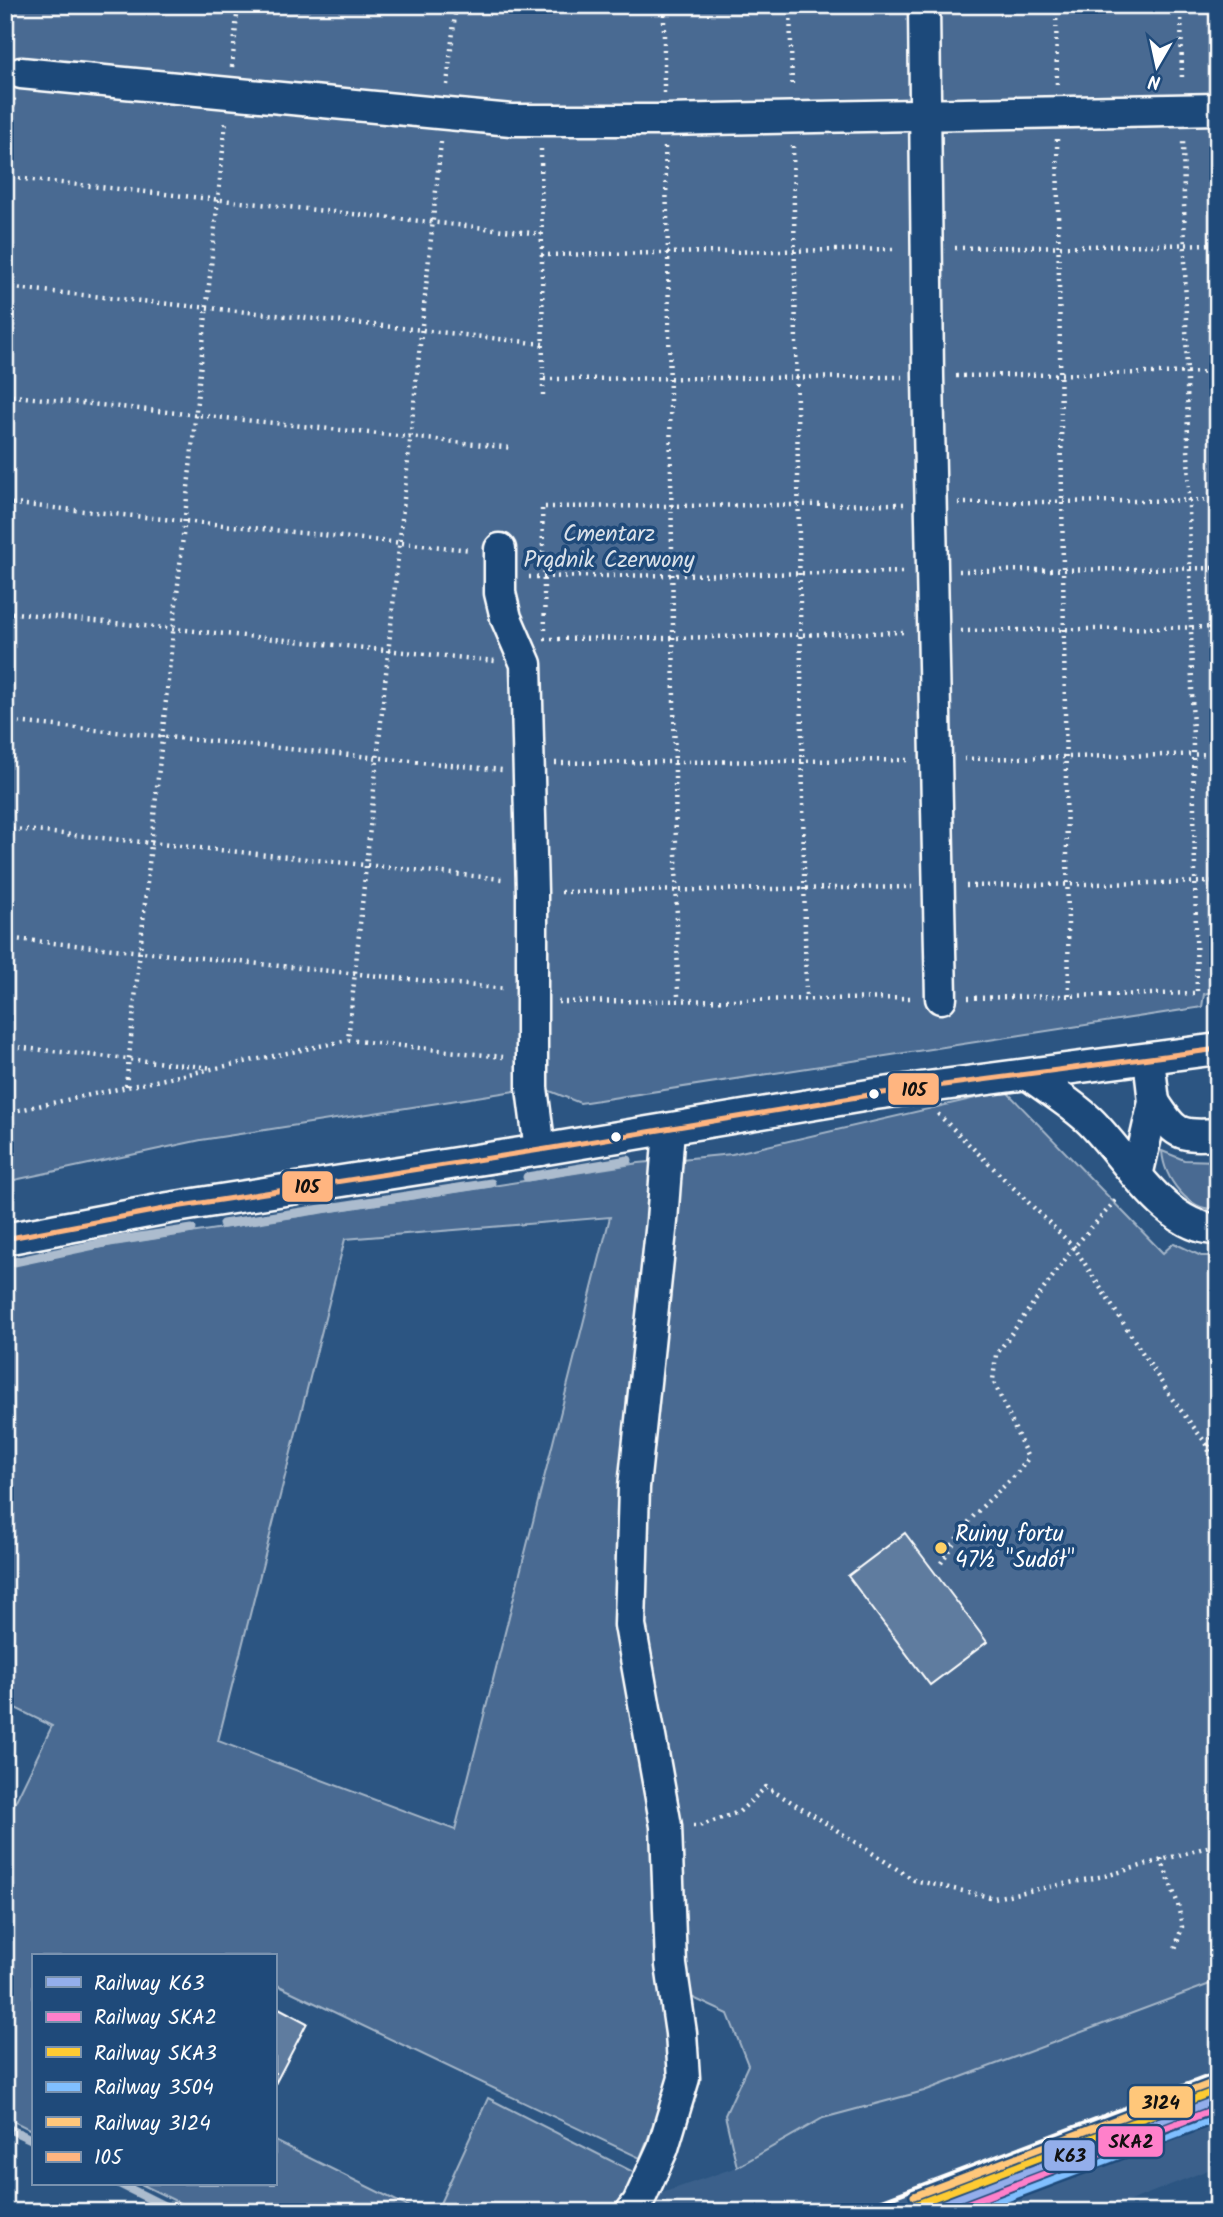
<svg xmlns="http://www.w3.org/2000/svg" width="1223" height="2217" viewBox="0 0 1223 2217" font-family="Kalam,sans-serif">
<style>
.built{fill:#3b618b}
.green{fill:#486b92;stroke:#a4b5c8;stroke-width:2;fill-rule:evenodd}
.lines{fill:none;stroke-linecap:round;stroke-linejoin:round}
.stream{stroke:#acbcce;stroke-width:9}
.building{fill:#5e7c9f;stroke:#fff;stroke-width:2}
.minor-casing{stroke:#fff;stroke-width:35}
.path{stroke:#fff;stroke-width:4.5;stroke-dasharray:2 5;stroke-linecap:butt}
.minor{stroke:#1f4a7a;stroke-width:30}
.rail{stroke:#fff;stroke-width:5}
.bus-1-casing{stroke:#1f4a7a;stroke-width:10}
.bus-1{stroke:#ffb580;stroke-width:5}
.rail-1-casing{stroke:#1f4a7a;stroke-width:12}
.rail-2-casing{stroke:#1f4a7a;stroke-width:12}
.rail-3-casing{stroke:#1f4a7a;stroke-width:12}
.rail-4-casing{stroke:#1f4a7a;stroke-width:12}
.rail-5-casing{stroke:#1f4a7a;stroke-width:12}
.rail-1{stroke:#93aeeb;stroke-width:7}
.rail-2{stroke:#ff80ca;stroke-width:7}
.rail-3{stroke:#fecb32;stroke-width:7}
.rail-4{stroke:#80bfff;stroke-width:7}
.rail-5{stroke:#ffc77a;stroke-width:7}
.bus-dot{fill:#fff;stroke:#1f4a7a;stroke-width:2.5}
.poi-dot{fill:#ffd166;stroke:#1f4a7a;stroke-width:2.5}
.labels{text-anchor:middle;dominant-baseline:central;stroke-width:7;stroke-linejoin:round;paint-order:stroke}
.park-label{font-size:23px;fill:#dae1e9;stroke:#1f4a7a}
.poi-label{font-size:23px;fill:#fff;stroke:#1f4a7a;text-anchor:start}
.line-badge{stroke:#1f4a7a;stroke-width:2.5}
.pale-badge-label{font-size:19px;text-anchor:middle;font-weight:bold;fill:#111}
</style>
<rect width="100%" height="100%" fill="#2c5582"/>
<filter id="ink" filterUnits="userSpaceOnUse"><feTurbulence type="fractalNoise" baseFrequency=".0143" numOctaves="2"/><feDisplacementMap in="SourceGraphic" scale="14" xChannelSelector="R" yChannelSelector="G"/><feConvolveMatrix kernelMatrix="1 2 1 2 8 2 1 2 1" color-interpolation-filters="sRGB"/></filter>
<g filter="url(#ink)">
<path class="built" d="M1218 1981V2166L1102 2212H607L737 2167 823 2118 924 2091Z"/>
<g class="green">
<path d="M5 5H1218V990L1204 994 1202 1007 580 1103 540 1087 201 1140 5 1182Z"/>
<path d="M1006 1091 1163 1253 1174 1243 1201 1256H1218V1981L924 2091 823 2118 737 2167 725 2115 748 2065 728 2014 659 1982 667 2019 669 2086 640 2158 275 1984V1956H33V2131L5 2117V1823L52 1726 5 1703V1262L639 1163 732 1154ZM610 1217 455 1830 218 1741 345 1239Z"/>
<path d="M1162 1151 1184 1160 1218 1161V1209C1188 1212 1164 1178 1162 1151Z"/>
<path d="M488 2098 641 2176 621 2212H436Z"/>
<path d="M275 2140 277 2142 419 2212H198L141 2184H275Z"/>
</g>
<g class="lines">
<g class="stream">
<path d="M527 1177 628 1160"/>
<path d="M223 1224 491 1183"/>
<path d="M5 1264 113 1241 192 1229"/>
<path d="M5 2127 33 2140"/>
<path d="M120 2184 176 2212"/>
</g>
</g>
<g class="building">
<path d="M905 1533 987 1642 930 1685 848 1576Z"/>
<path d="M275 2006 307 2023 275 2084Z"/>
</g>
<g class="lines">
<g class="minor-casing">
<g id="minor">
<path d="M924 5 928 377 941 998"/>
<path d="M21 73 511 120H664L1218 109"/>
<path d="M500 549V593L506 618 526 664 532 892V1088L540 1150"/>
<path d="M1029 1075C1049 1090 1071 1103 1089 1120 1124 1153 1165 1230 1218 1229"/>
<path d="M1154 1102C1175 1134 1178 1137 1218 1134"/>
<path d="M1137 1176 1154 1102 1149 1059"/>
<path d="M5 1239 169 1208 540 1150 875 1094 1218 1049"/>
<path d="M631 2212 638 2203 663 2148 684 2078 681 2033 671 1965 666 1826 630 1625 634 1487 662 1221 669 1129"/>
</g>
</g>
<g class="path">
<path d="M790 5 792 88"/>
<path d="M1056 5 1057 85"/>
<path d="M1181 5 1182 81"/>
<path d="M232 67 238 5"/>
<path d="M447 85 456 5"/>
<path d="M664 93V5"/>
<path d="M1057 139 1069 996"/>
<path d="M441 142 348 1040 503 1057"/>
<path d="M793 146 806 999"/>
<path d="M665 147 668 251 678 1000"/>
<path d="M541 149 543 379 902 377"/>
<path d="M5 177 542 234"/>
<path d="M5 177 14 98"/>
<path d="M955 248 1218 244"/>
<path d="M541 255 897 249"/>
<path d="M5 287 422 330 543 344"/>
<path d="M956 376 1218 372"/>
<path d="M543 379V396"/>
<path d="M5 395 513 448"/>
<path d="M5 503 471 550"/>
<path d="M958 503 1218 500"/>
<path d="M959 571 1218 568"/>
<path d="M529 577 905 572"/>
<path d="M5 612 495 661"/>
<path d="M545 630 542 507 904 504"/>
<path d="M961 631 1218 627"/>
<path d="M544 639 674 638 906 632"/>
<path d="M5 721 502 770"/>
<path d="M964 759 1218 754"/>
<path d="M555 763 910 760"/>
<path d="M5 828 502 879"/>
<path d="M966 886 1218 882"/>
<path d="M561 892 912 887"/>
<path d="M5 938 506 989"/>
<path d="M968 998 1197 993 1183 139"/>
<path d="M558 1002 913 998"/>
<path d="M5 1046 213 1068"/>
<path d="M126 1086 226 121"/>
<path d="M5 1113 348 1040"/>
<path d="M938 1114 1074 1247 1173 1400 1208 1446 1218 1500"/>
<path d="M1208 1446 1218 1426"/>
<path d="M941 1563C953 1544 964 1526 979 1510 996 1492 1015 1479 1028 1458L993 1380 996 1355 1074 1247 1118 1198"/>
<path d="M693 1826H699L739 1812 766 1787 810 1813 914 1880 994 1898 1109 1875 1218 1844"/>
<path d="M1161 1859 1178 1904 1182 1927 1174 1952"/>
</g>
<use href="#minor" class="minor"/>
<path class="rail" d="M852 2212 1218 2073"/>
<g class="bus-1-casing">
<path id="bus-1" d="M5 1239 169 1208 540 1150 875 1094 1218 1049"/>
</g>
<use href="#bus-1" class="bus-1"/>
<g class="rail-1-casing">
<path id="rail-1" d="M921 2212 1218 2099"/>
</g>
<g class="rail-2-casing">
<path id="rail-2" d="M945 2212 1218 2108"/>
</g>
<g class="rail-3-casing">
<path id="rail-3" d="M917 2204 1215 2091"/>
</g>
<g class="rail-4-casing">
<path id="rail-4" d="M970 2212 1218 2118"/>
</g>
<g class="rail-5-casing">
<path id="rail-5" d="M914 2196 1212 2083"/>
</g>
<use href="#rail-1" class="rail-1"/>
<use href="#rail-2" class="rail-2"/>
<use href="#rail-3" class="rail-3"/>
<use href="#rail-4" class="rail-4"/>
<use href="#rail-5" class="rail-5"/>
</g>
</g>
<g class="bus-dot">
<circle cx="874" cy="1094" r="6"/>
<circle cx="616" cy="1137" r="6"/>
</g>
<circle class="poi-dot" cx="941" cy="1548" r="7"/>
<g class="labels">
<g class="park-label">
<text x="609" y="535">Cmentarz<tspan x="609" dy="26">Prądnik Czerwony</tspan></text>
</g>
<g class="poi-label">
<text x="955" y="1535">Ruiny fortu<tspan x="955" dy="26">47½ "Sudół"</tspan></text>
</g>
</g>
<g class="line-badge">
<rect x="887" y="1072" width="53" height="34" rx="7" fill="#ffb580"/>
<rect x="281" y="1170" width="53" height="33" rx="7" fill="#ffb580"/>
<rect x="1128" y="2085" width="66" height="34" rx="7" fill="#ffc77a"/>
<rect x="1097" y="2125" width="67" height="33" rx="7" fill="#ff80ca"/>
<rect x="1043" y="2139" width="53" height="33" rx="7" fill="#93aeeb"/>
</g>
<g class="pale-badge-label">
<text x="914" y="1096">105</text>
<text x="307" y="1193">105</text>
<text x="1161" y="2109">3124</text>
<text x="1131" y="2148">SKA2</text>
<text x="1070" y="2162">K63</text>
</g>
<rect width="1223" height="2217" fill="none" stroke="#1f4a7a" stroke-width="28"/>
<rect x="14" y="14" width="1195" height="2189" fill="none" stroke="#fff" stroke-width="2.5" filter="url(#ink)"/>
<rect x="32" y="1954" width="245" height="231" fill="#1f4a7a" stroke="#7992af" stroke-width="2"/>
<rect x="46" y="1977" width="35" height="10" fill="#93aeeb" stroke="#7992af" stroke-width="2"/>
<text x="94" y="1990" font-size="21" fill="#ffffff">Railway K63</text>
<rect x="46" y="2012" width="35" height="10" fill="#ff80ca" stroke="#7992af" stroke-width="2"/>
<text x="94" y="2024" font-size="21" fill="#ffffff">Railway SKA2</text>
<rect x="46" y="2047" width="35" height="10" fill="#fecb32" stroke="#7992af" stroke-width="2"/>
<text x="94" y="2060" font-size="21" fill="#ffffff">Railway SKA3</text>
<rect x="46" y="2082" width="35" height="10" fill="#80bfff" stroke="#7992af" stroke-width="2"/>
<text x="94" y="2094" font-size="21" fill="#ffffff">Railway 3504</text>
<rect x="46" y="2117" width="35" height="10" fill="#ffc77a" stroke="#7992af" stroke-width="2"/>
<text x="94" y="2130" font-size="21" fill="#ffffff">Railway 3124</text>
<rect x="46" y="2152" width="35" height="10" fill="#ffb580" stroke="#7992af" stroke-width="2"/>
<text x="94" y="2164" font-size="21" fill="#ffffff">105</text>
<g transform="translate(1157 66) rotate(189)" stroke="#1f4a7a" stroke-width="5" paint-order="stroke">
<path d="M0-5L12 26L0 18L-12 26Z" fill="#ffffff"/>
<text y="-10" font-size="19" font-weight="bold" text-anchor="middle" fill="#ffffff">N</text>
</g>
</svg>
